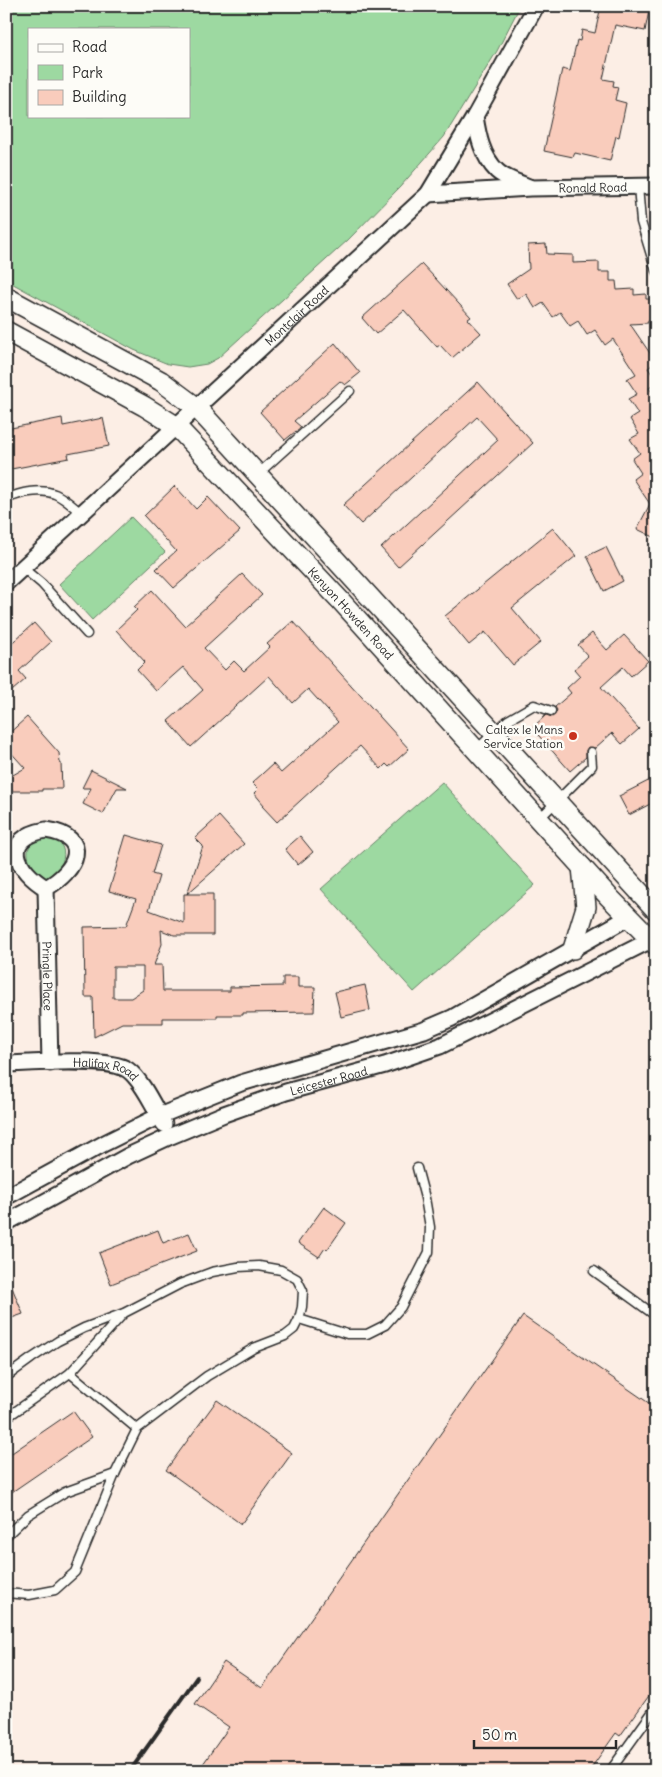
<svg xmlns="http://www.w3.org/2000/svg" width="662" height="1777" viewBox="0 0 662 1777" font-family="Delius,sans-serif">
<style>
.green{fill:#9dd9a1;stroke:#648266;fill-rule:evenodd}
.building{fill:#f9ccbc;stroke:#2b2b2b;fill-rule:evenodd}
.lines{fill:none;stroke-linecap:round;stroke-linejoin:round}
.service-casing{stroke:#2b2b2b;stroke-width:11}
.minor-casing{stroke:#2b2b2b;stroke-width:19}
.tertiary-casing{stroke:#2b2b2b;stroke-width:22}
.service{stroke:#fdfcf7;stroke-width:8}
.minor{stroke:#fdfcf7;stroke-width:15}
.tertiary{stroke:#fdfcf7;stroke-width:19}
.rail{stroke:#2b2b2b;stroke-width:4}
.poi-dot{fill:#c8321e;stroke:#fdfcf7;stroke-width:2}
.labels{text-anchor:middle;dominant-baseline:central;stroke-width:5;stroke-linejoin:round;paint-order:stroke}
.street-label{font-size:12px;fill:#2b2b2b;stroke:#fdfcf7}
.poi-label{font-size:12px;fill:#2b2b2b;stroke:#fdfcf7;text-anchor:end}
</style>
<rect width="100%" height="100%" fill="#fceee5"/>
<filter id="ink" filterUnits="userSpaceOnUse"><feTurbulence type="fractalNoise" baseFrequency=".02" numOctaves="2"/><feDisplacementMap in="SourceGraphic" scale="10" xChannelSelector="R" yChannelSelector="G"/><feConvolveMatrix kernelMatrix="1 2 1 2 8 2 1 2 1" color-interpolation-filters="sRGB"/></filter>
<g filter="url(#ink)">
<g class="green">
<path d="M6 6H520L497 51 444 137 400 187 348 240 218 358 207 364 188 367 168 364 134 350 6 280ZM29 29H189V116H29Z"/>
<path d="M131 517 165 552 92 620 59 584Z"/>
<path d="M442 782 535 885 414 992 321 889Z"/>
<path d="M42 838C74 837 66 869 48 881 32 872 15 846 42 838Z"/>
</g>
<g class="building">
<path d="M601 6H650L645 31 615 25 603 79 614 81 613 86 618 87 615 100 626 103 619 137 616 136 610 161 575 153 573 157 544 151 562 69 570 71 577 40 580 41 582 30 595 33Z"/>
<path d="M546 244 547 254 573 255V263L599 262V272H610V281H616L617 290 634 289V295L646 294V299H652L653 320H648V323L630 324 656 362 648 368 656 380V383L649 388 656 398V404L650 408 656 417V538L637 529 650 504 633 479 641 473 632 459 640 453 630 439 639 434 630 419 638 414 628 399 637 394 627 379 636 374 613 339 605 345 595 330 587 335 578 321 570 326 560 312 553 317 543 303 535 308 526 294 517 299 507 284 529 269 528 245Z"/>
<path d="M422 264 471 317 468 319 481 333 452 358 440 345 437 347 404 310 376 334 362 318Z"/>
<path d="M335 343 360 373 345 385 340 381 294 421 301 427 285 440 260 412Z"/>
<path d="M478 382 533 443 398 567 381 548 498 440 477 417 361 524 343 505Z"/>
<path d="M62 418 63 426 103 418 109 446 68 454 69 458 6 470V429Z"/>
<path d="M175 486 196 509 208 497 240 531 174 588 156 569 176 551 144 516Z"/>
<path d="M553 528 576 556 512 608 541 642 513 665 485 632 469 645 445 616Z"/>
<path d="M606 547 623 581 604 591 587 556Z"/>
<path d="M242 574 262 595 204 648 225 670 234 661 244 671 270 647 267 644 293 621 409 749 389 767 386 764 381 769 360 746 277 822 262 806 264 805 254 793 258 789 252 783 273 764 281 773 338 722 308 689 293 703 269 676 191 747 168 721 203 690 183 667 156 691 137 670 145 662 116 630 137 610 134 607 152 590 185 626Z"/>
<path d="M34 623 51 642 19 671 26 679 6 696V648Z"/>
<path d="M592 633 607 650 624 635 648 661 631 676 623 667 601 687 639 729 622 744 612 733 595 748 588 747 586 750V757L570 771 532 728 546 715 552 717 555 715 557 710 555 707 571 693 567 688 580 676 574 669 588 656 578 645Z"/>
<path d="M27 717 59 753 60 763H61L62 789H42V791H6V779L25 768 6 747V736Z"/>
<path d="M91 770 127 788H117L103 814 83 804 91 788H82Z"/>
<path d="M656 777V801L629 815 619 796Z"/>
<path d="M219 816 244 844 187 894 203 846 195 838Z"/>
<path d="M126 835 161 845 152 874 159 876 149 910 184 923V894H213V935H174L161 930 162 944 154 965H162L163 991H230V987L283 986V977H298V987H315L314 1012 243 1013V1015H217V1018H163V1023H122L94 1037 93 997H85L84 927 126 926 136 899 109 891ZM113 967H143V990L131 998H113Z"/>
<path d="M300 836 313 852 298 865 285 849Z"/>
<path d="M365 985 370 1010 341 1017 335 992Z"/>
<path d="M324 1207 346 1223 327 1250 325 1248 319 1257 298 1243Z"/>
<path d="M158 1230 163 1243 189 1233 197 1251 111 1284 99 1253Z"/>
<path d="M6 1273 23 1314 6 1320Z"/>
<path d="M523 1316 656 1408V1686L620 1736 616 1733 589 1771H198L229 1727 195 1704 224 1662 262 1688Z"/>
<path d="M217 1400 292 1453 241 1524 166 1470Z"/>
<path d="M73 1411 92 1437 6 1496V1457Z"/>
</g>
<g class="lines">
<g class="service-casing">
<g id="service">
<path d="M638 186 641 222 656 271"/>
<path d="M258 474 350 391"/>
<path d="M6 499C13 496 21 493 29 492 55 488 63 498 81 513"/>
<path d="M23 568 42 584 87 634"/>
<path d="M476 750 508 720 534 705 551 711"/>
<path d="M539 819 592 766 591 752"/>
<path d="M594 1271 656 1316"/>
<path d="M299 1319 347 1334H367L385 1325 401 1307 429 1252 430 1227 425 1198 417 1168"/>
<path d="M70 1373 137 1429"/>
<path d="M6 1377 32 1358 58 1341 84 1328 124 1313 180 1284 212 1272 238 1267 259 1266 281 1270 297 1279 303 1291 302 1307 299 1319 294 1329 285 1336 254 1348 207 1376 137 1429 115 1474 75 1572 55 1590 29 1595 6 1593"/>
<path d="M6 1418 70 1373 123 1314"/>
<path d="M6 1536 28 1515 65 1492 115 1474"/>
<path d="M610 1771 656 1707"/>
</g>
</g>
<g class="minor-casing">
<g id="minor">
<path d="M475 116C478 136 482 156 497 171 504 178 519 183 529 187"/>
<path id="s1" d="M428 194 530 188 656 186"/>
<path id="s2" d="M6 583 428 194 475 116 536 6"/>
<path d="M46 830C93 837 77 871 46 888 16 870 0 838 46 830Z"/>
<path id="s3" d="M46 888 50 1063"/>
<path id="s4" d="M6 1064C32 1063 109 1057 128 1070 142 1080 155 1109 164 1124"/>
<path d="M6 1197 105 1143 159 1116 241 1083 424 1030 452 1018 629 917"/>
<path id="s5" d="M6 1223 128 1156 171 1136 224 1114 286 1092 385 1065 440 1046 651 940"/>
</g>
</g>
<g class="tertiary-casing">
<g id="tertiary">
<path d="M6 297 161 381 196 407 656 910"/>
<path id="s6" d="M6 331 144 406 176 426 340 600 609 897 656 945"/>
<path d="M573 949 586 907 582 867"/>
</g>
</g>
<use href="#service" class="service"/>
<use href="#minor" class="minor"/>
<use href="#tertiary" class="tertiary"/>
<path class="rail" d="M130 1771 197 1677"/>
</g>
</g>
<circle class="poi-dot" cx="573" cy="736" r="5"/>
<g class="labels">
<g class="street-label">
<text stroke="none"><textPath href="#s1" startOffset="165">Ronald Road</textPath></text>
<text stroke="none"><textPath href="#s2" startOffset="395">Montclair Road</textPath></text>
<text stroke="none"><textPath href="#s6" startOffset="451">Kenyon Howden Road</textPath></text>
<text stroke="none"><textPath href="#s3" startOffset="88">Pringle Place</textPath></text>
<text stroke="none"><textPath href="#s4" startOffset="101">Halifax Road</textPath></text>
<text stroke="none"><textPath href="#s5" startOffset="354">Leicester Road</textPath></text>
</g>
<g class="poi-label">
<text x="563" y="729">Caltex le Mans<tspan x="563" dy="14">Service Station</tspan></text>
</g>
</g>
<rect width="662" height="1777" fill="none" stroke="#fdfcf7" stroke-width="25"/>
<rect x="12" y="12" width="637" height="1752" fill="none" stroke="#2b2b2b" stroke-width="2" filter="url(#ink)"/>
<rect x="28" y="28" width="162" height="90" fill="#fdfcf7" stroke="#a9a8a5"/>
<rect x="38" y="44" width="25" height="8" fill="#fdfcf7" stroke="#a9a8a5"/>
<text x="72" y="52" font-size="15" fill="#2b2b2b">Road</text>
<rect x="38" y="65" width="25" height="15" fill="#9dd9a1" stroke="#a9a8a5"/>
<text x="72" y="78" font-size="15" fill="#2b2b2b">Park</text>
<rect x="38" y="90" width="25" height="15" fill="#f9ccbc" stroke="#a9a8a5"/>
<text x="72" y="102" font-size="15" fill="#2b2b2b">Building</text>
<path d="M474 1740v8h142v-8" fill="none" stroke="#2b2b2b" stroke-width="2.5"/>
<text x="482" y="1740" font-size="15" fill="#2b2b2b" stroke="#fdfcf7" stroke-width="4" paint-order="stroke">50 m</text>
</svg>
